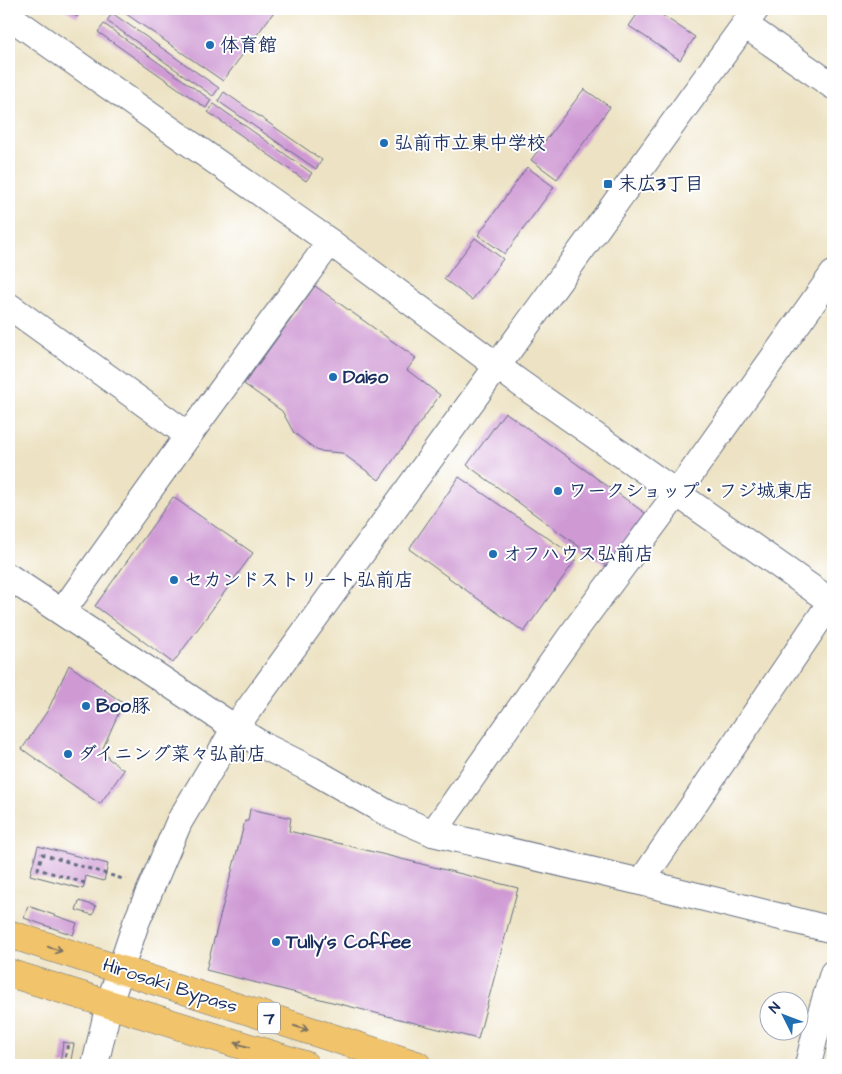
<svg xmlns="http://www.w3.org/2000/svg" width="842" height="1074" viewBox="0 0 842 1074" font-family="'Architects Daughter','Klee One',sans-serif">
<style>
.building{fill:#cf9ad4}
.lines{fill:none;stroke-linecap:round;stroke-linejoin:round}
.minor-casing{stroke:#646e82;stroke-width:28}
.highway-casing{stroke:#646e82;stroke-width:29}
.path{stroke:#646e82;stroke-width:3;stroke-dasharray:4 4;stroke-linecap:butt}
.minor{stroke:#fff;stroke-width:26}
.highway{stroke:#f1c36a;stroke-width:28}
.oneway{stroke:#7b7263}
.poi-dot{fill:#1f6fb2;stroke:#fff;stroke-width:2}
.labels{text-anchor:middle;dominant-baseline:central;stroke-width:4;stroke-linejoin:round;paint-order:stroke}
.shield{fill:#fff;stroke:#5f6d8e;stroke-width:1}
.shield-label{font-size:18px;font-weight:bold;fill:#1b2f5e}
.poi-label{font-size:19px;font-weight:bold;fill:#1b2f5e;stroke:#fff;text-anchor:start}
.street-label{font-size:19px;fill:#1b2f5e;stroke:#fff}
</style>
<rect width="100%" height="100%" fill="#fff"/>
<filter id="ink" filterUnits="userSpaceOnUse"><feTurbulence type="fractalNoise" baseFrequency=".02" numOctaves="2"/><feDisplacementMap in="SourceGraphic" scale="10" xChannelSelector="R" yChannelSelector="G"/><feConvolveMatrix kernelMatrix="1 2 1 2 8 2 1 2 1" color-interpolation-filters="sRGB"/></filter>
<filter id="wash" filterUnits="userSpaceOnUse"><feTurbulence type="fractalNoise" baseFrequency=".0096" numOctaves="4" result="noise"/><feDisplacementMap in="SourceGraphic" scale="20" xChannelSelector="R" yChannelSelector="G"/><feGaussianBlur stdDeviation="1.12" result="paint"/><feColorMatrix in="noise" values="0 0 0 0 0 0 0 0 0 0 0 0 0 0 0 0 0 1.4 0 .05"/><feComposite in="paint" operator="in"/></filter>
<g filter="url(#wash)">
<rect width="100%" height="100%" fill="#ede3c4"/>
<g id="blocks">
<g class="building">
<path d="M64 9H80L82 10 77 17Z"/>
<path d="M96 9H109L104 14Z"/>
<path d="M119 9H276L223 81Z"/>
<path d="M641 9H653L695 37 680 60 629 26Z"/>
<path d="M112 13 219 88 213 96 107 21Z"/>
<path d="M104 24 211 100 206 108 98 32Z"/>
<path d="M584 89 610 107 557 179 531 160Z"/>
<path d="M224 92 322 160 316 169 218 101Z"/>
<path d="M214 104 312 173 306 181 208 112Z"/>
<path d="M527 167 554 187 505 254 478 235Z"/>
<path d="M475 238 503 259 472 300 444 279Z"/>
<path d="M315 286 416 358 407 370 440 395 379 480 342 453 318 451 294 433 282 411 244 384Z"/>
<path d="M505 412 649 516 610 569 467 465Z"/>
<path d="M459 477 577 558 524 632 409 549Z"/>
<path d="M173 497 253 553 173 663 95 606Z"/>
<path d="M69 665 123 703 103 748 109 759 124 770 100 804 22 749 48 710Z"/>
<path d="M250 809 291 818 289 831 518 888 478 1039 206 970 245 821H248Z"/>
<path d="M38 846 108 864 104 881 86 876 83 889 30 875Z"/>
<path d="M79 901 96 906 93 915 76 910Z"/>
<path d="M28 906 77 923 73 935 24 918Z"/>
<path d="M63 1042 74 1044 70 1065H60Z"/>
</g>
</g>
</g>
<g filter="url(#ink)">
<use href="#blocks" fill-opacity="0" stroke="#646e82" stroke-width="1"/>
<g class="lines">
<g class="minor-casing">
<g id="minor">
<path d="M9 16 330 242 520 383 833 603"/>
<path d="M745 25 833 86"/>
<path d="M9 306 188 435"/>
<path d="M9 577 235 728 264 746 312 770 387 813 433 833 641 882 833 930"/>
<path d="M62 612 180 447 330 242"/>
<path d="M433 833 570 637 677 493 833 274"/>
<path d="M641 882 833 599"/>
<path d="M95 1065 109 1004 136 923 179 822 235 728 756 9"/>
<path d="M808 1065 818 1023 833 973"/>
</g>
</g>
<g class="highway-casing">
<g id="highway">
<path d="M9 934 417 1065"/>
<path d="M9 973 305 1065"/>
</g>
</g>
<g class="path">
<path d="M85 883 38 869 42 854 126 880"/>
<path d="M64 1065 68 1043"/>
</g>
<use href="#minor" class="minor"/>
<use href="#highway" class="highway"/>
</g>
<defs><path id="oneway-shaft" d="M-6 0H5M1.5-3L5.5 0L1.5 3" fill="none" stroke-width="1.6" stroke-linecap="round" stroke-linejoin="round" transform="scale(1.25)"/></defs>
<g class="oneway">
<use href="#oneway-shaft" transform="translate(55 949) rotate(18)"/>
<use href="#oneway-shaft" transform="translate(301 1028) rotate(18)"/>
<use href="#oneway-shaft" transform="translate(242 1045) rotate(-163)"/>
</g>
</g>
<g class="poi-dot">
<circle cx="210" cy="45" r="5"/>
<circle cx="384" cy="143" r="5"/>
<rect x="603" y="179" width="10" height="10" rx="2.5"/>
<circle cx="333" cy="377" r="5"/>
<circle cx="558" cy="491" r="5"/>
<circle cx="493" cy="554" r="5"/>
<circle cx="174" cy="580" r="5"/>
<circle cx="86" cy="706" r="5"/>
<circle cx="68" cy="754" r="5"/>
<circle cx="276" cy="942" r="5"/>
</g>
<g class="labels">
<rect class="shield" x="258" y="1002.5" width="22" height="31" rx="4"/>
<g class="shield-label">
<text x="269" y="1018">7</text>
</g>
<g class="poi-label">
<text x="220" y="45">体育館</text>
<text x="394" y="143">弘前市立東中学校</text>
<text x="618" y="184">末広3丁目</text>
<text x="343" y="377">Daiso</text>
<text x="568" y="491">ワークショップ・フジ城東店</text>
<text x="503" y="554">オフハウス弘前店</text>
<text x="184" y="580">セカンドストリート弘前店</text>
<text x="96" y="706">Boo豚</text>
<text x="78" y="754">ダイニング菜々弘前店</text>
<text x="286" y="942">Tully's Coffee</text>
</g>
<g class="street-label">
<text transform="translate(170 986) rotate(18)">Hirosaki Bypass</text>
</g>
</g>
<rect width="842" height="1074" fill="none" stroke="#fff" stroke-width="30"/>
<g transform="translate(784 1016) rotate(312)"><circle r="24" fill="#ffffff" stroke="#a4acbf"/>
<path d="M0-4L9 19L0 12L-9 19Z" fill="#1f6fb2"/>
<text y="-8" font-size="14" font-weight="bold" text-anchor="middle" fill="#1b2f5e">N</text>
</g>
</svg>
